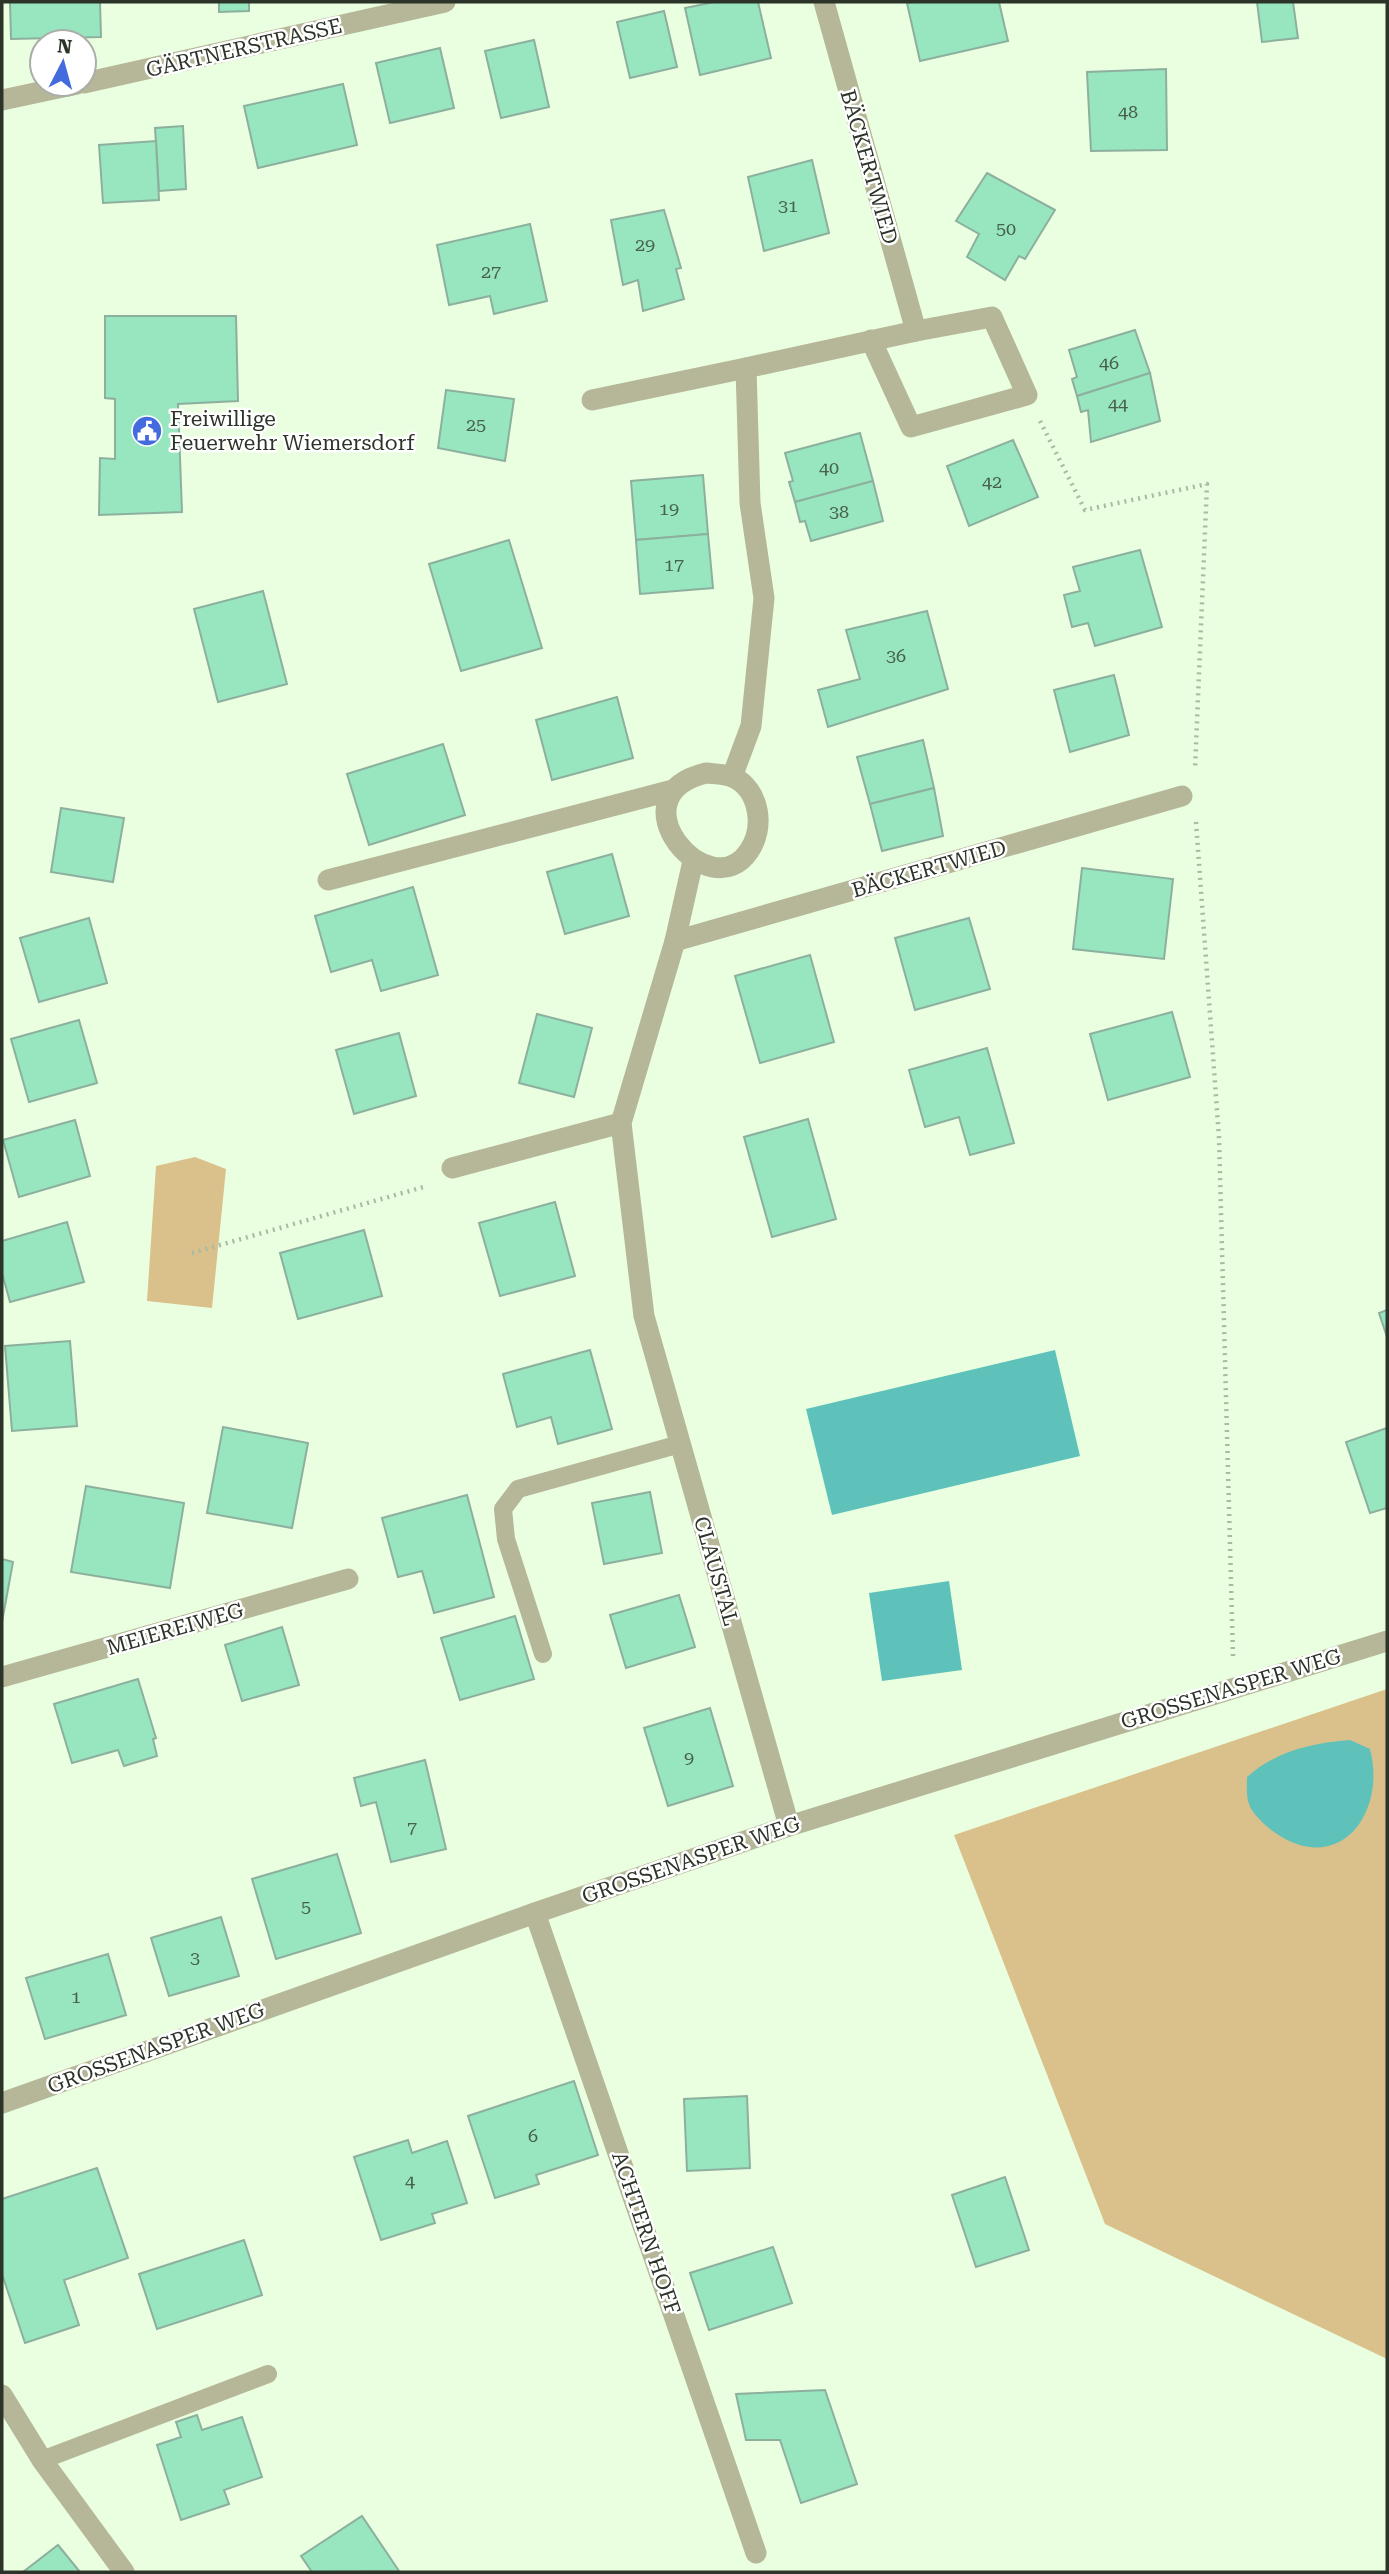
<svg xmlns="http://www.w3.org/2000/svg" width="1389" height="2574" viewBox="0 0 1389 2574" font-family="'Roboto Serif',serif">
<style>
.green{fill:#dac18b}
.water{fill:#5ec2ba}
.building{fill:#97e6c0;stroke:#8db09e;stroke-width:2}
.lines{fill:none;stroke-linecap:round;stroke-linejoin:round}
.path{stroke:#a9baa2;stroke-width:4.5;stroke-dasharray:2 5;stroke-linecap:butt}
.service{stroke:#b5b798;stroke-width:18}
.minor{stroke:#b5b798;stroke-width:21}
.labels{text-anchor:middle;dominant-baseline:central;stroke-width:5;stroke-linejoin:round;paint-order:stroke}
.number-label{font-size:18px;fill:#47604f}
.street-label{font-size:21px;fill:#2c3429;stroke:#fff}
.poi-label{font-size:21px;fill:#2c3429;stroke:#fff;text-anchor:start}
</style>
<rect width="100%" height="100%" fill="#e9ffe0"/>
<g class="green">
<path d="M195 1157 226 1169 212 1308 147 1301 156 1166Z"/>
<path d="M1387 1689V2359L1105 2224 954 1835Z"/>
</g>
<g class="water">
<path d="M1055 1350 1080 1456 832 1515 806 1409Z"/>
<path d="M949 1581 962 1670 882 1681 869 1593Z"/>
<path d="M1350 1740 1370 1749C1387 1813 1339 1878 1274 1832 1266 1826 1252 1814 1249 1804 1246 1797 1247 1785 1247 1777 1276 1751 1312 1743 1350 1740Z"/>
</g>
<g class="building">
<path d="M10 2H100L101 37 11 39Z"/>
<path d="M219 2H249V11L219 12Z"/>
<path d="M714 2H758L771 58 700 75 685 8Z"/>
<path d="M914 2H999L1008 41 920 61 907 3Z"/>
<path d="M1257 2H1293L1298 38 1262 42Z"/>
<path d="M664 11 677 67 630 78 617 22Z"/>
<path d="M534 40 549 107 501 118 485 51Z"/>
<path d="M440 48 454 108 390 123 376 63Z"/>
<path d="M1166 69 1167 150 1091 151 1087 72Z"/>
<path d="M343 84 357 145 258 168 244 106Z"/>
<path d="M183 126 186 189 159 191 155 128Z"/>
<path d="M156 141 159 200 103 203 99 145Z"/>
<path d="M812 160 829 233 764 251 748 177Z"/>
<path d="M987 173 1055 210 1025 259 1019 256 1005 280 967 257 979 234 956 221Z"/>
<path d="M664 210 681 268 676 269 684 299 643 311 638 280 623 285 611 220Z"/>
<path d="M530 224 547 301 494 314 490 296 449 305 437 245Z"/>
<path d="M105 316H236L238 401 178 404 182 512 99 515 100 458 115 459V399L105 398Z"/>
<path d="M1135 330 1150 373 1077 396 1072 379 1077 377 1069 350Z"/>
<path d="M1150 373 1160 421 1091 442 1088 410 1081 412 1077 396Z"/>
<path d="M446 390 514 399 505 461 438 448Z"/>
<path d="M860 433 873 481 795 502 789 482 793 481 785 453Z"/>
<path d="M1013 440 1038 497 969 526 947 466Z"/>
<path d="M703 475 708 534 636 540 631 481Z"/>
<path d="M873 481 883 521 811 541 805 521 800 522 795 502Z"/>
<path d="M708 534 713 588 640 594 636 540Z"/>
<path d="M509 540 542 648 461 671 429 564Z"/>
<path d="M1140 550 1162 627 1095 646 1088 623 1072 627 1064 595 1080 591 1073 567Z"/>
<path d="M263 591 287 684 218 702 194 609Z"/>
<path d="M927 611 948 689 828 727 818 690 860 679 846 630Z"/>
<path d="M1114 675 1129 735 1070 752 1054 690Z"/>
<path d="M617 697 633 758 552 780 536 720Z"/>
<path d="M923 740 934 788 870 804 857 757Z"/>
<path d="M443 744 465 815 369 845 347 774Z"/>
<path d="M934 788 943 836 882 851 870 804Z"/>
<path d="M61 808 124 818 113 882 51 872Z"/>
<path d="M612 854 629 916 565 934 547 872Z"/>
<path d="M1082 868 1173 879 1164 959 1073 949Z"/>
<path d="M413 887 438 975 381 991 372 960 331 972 315 916Z"/>
<path d="M89 918 107 983 39 1002 20 938Z"/>
<path d="M969 918 990 989 915 1010 895 938Z"/>
<path d="M810 955 834 1042 760 1063 735 976Z"/>
<path d="M1172 1012 1190 1077 1108 1100 1090 1034Z"/>
<path d="M537 1014 592 1028 574 1097 519 1083Z"/>
<path d="M79 1020 97 1083 29 1102 11 1039Z"/>
<path d="M399 1033 416 1096 354 1114 336 1050Z"/>
<path d="M987 1048 1014 1143 970 1155 959 1117 925 1127 909 1070Z"/>
<path d="M808 1119 836 1219 772 1237 744 1137Z"/>
<path d="M75 1120 90 1176 19 1197 3 1140Z"/>
<path d="M555 1202 575 1276 500 1296 479 1223Z"/>
<path d="M67 1222 84 1282 10 1302 2 1273V1241Z"/>
<path d="M364 1230 382 1296 298 1319 280 1253Z"/>
<path d="M1387 1310V1337L1379 1313Z"/>
<path d="M70 1341 77 1426 12 1431 5 1346Z"/>
<path d="M590 1350 612 1429 558 1444 551 1417 517 1427 503 1374Z"/>
<path d="M223 1427 308 1443 292 1528 207 1513Z"/>
<path d="M1387 1428V1508L1370 1513 1346 1442Z"/>
<path d="M86 1486 184 1503 170 1588 71 1572Z"/>
<path d="M650 1492 662 1553 604 1564 592 1503Z"/>
<path d="M467 1495 494 1597 434 1613 422 1571 398 1577 382 1518Z"/>
<path d="M2 1559 13 1562 2 1622Z"/>
<path d="M679 1595 695 1647 626 1668 610 1615Z"/>
<path d="M515 1616 534 1679 460 1700 441 1638Z"/>
<path d="M282 1627 299 1685 242 1701 225 1645Z"/>
<path d="M138 1679 156 1738 153 1739 157 1756 124 1766 118 1750 72 1763 54 1704Z"/>
<path d="M710 1708 733 1786 668 1806 644 1728Z"/>
<path d="M425 1760 446 1849 391 1862 376 1802 361 1806 354 1778Z"/>
<path d="M337 1854 361 1933 276 1959 252 1879Z"/>
<path d="M221 1917 239 1976 169 1996 151 1938Z"/>
<path d="M108 1954 126 2015 45 2039 26 1978Z"/>
<path d="M574 2081 598 2155 536 2175 539 2184 495 2198 468 2116Z"/>
<path d="M747 2096 750 2168 687 2171 684 2099Z"/>
<path d="M408 2140 412 2153 447 2141 467 2203 432 2214 435 2223 381 2240 354 2157Z"/>
<path d="M97 2168 128 2258 64 2280 79 2325 25 2343 2 2274V2199Z"/>
<path d="M1005 2177 1029 2250 976 2267 952 2195Z"/>
<path d="M244 2240 262 2295 157 2329 139 2274Z"/>
<path d="M773 2247 792 2303 709 2330 690 2273Z"/>
<path d="M825 2390 857 2484 801 2503 780 2440H746L736 2394Z"/>
<path d="M197 2415 202 2430 242 2417 262 2477 224 2490 229 2504 181 2520 157 2445 181 2437 176 2422Z"/>
<path d="M362 2516 399 2571 312 2572 301 2556Z"/>
<path d="M58 2545 80 2572H23Z"/>
</g>
<g class="lines">
<g class="path">
<path d="M1040 421 1085 510 1207 484 1195 769"/>
<path d="M1196 822 1219 1138 1233 1656"/>
<path d="M192 1253 427 1186"/>
</g>
<g class="service">
<path d="M543 1654 506 1539 503 1509 518 1489 680 1444"/>
<path d="M42 2460 268 2374"/>
</g>
<g class="minor">
<path d="M84 83 445 2"/>
<path d="M2 100 77 84"/>
<path d="M871 340 911 427 1027 395 992 317 916 331"/>
<path d="M592 400 746 368"/>
<path d="M706 773C715 774 725 774 733 777 760 790 765 828 749 851 710 910 611 796 706 773Z"/>
<path d="M732 777 751 726 764 598 750 503 746 368 916 331 824 2"/>
<path d="M693 861 675 941 621 1123 644 1316 789 1826"/>
<path d="M328 880 673 790"/>
<path d="M675 941 1182 796"/>
<path d="M452 1168 621 1123"/>
<path d="M2 1677 348 1579"/>
<path d="M535 1913 756 2553"/>
<path d="M2 2103 535 1913 789 1826 1387 1641"/>
<path d="M2 2395 42 2460 124 2572"/>
</g>
</g>
<defs>
<g id="civic-disc" transform="scale(1.575)"><circle r="9.5" fill="#436bdd" stroke="#fff"/><path d="M-.6-6.5H3V-4.5H.6V-3L4-1V1h2V6H-6V1h2V-1L-.6-3ZM-1.2 2.5V6h2.4V2.5Z" fill="#fff"/></g>
</defs>
<g fill-rule="evenodd">
<use href="#civic-disc" x="147" y="431"/>
</g>
<g class="labels">
<g class="number-label">
<text x="1128" y="111">48</text>
<text x="788" y="205">31</text>
<text x="1006" y="228">50</text>
<text x="645" y="244">29</text>
<text x="491" y="271">27</text>
<text x="1109" y="362">46</text>
<text x="1118" y="403">44</text>
<text x="476" y="424">25</text>
<text x="829" y="467">40</text>
<text x="992" y="481">42</text>
<text x="669" y="508">19</text>
<text x="839" y="511">38</text>
<text x="674" y="564">17</text>
<text x="896" y="655">36</text>
<text x="689" y="1757">9</text>
<text x="412" y="1827">7</text>
<text x="306" y="1906">5</text>
<text x="195" y="1957">3</text>
<text x="76" y="1996">1</text>
<text x="533" y="2135">6</text>
<text x="410" y="2180">4</text>
</g>
<g class="street-label">
<text transform="translate(244 48) rotate(-13)">GÄRTNERSTRASSE</text>
<text transform="translate(869 167) rotate(74)">BÄCKERTWIED</text>
<text transform="translate(929 869) rotate(-16)">BÄCKERTWIED</text>
<text transform="translate(716 1571) rotate(74)">CLAUSTAL</text>
<text transform="translate(175 1629) rotate(-16)">MEIEREIWEG</text>
<text transform="translate(1231 1689) rotate(-17)">GROSSENASPER WEG</text>
<text transform="translate(691 1860) rotate(-19)">GROSSENASPER WEG</text>
<text transform="translate(156 2048) rotate(-20)">GROSSENASPER WEG</text>
<text transform="translate(646 2233) rotate(71)">ACHTERN HOFF</text>
</g>
<g class="poi-label">
<text x="170" y="419">Freiwillige<tspan x="170" dy="24">Feuerwehr Wiemersdorf</tspan></text>
</g>
</g>
<rect width="1389" height="2574" fill="none" stroke="#2c3429" stroke-width="7"/>
<g transform="translate(63 63) rotate(6)"><circle r="33" fill="#ffffff" stroke="#abaea9" stroke-width="2"/>
<path d="M0-5L12 26L0 18L-12 26Z" fill="#436bdd"/>
<text y="-10" font-size="19" font-weight="bold" text-anchor="middle" fill="#2c3429">N</text>
</g>
</svg>
